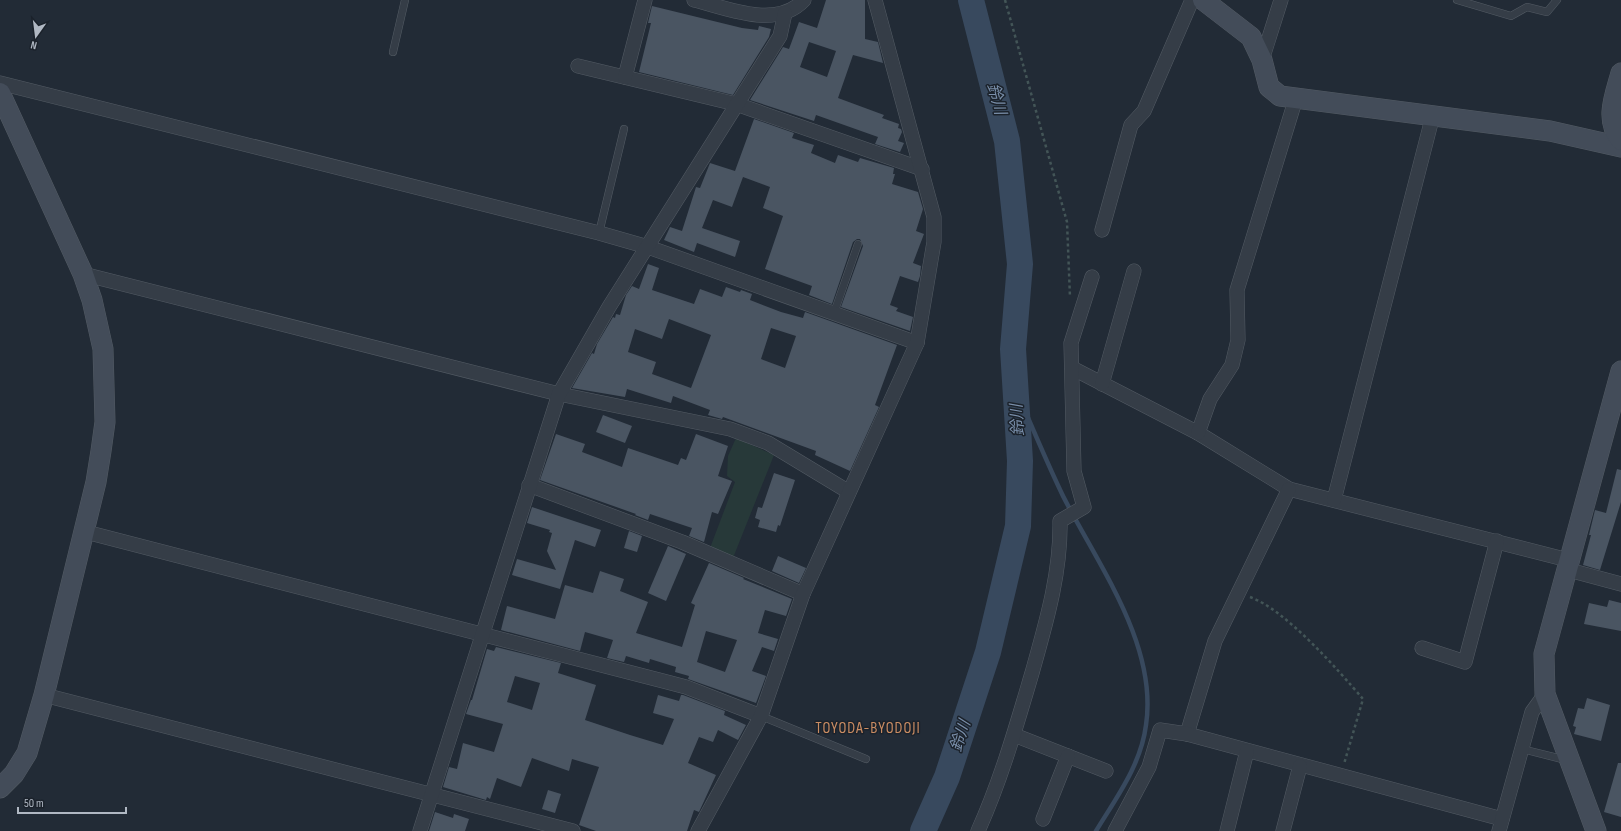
<svg xmlns="http://www.w3.org/2000/svg" width="1621" height="831" viewBox="0 0 1621 831" font-family="'Sofia Sans Condensed','Noto Sans JP',sans-serif">
<style>
.green{fill:#273939}
.lines{fill:none;stroke-linecap:round;stroke-linejoin:round}
.stream{stroke:#38495e;stroke-width:4.5}
.river{stroke:#38495e;stroke-width:26}
.building{fill:#4a5562;fill-rule:evenodd}
.lane-casing{stroke:#535b64;stroke-width:8}
.street-casing{stroke:#535b64;stroke-width:15}
.secondary-casing{stroke:#535b64;stroke-width:21}
.path{stroke:#435557;stroke-width:2.5;stroke-dasharray:3 3;stroke-linecap:butt}
.lane{stroke:#353d47;stroke-width:7}
.street{stroke:#353d47;stroke-width:14}
.secondary{stroke:#434c59;stroke-width:20}
.labels{text-anchor:middle;dominant-baseline:central;stroke-width:3;stroke-linejoin:round;paint-order:stroke}
.water-label{font-size:16px;font-style:italic;fill:#7a8faa;stroke:#1b222b}
.neighbourhood-label{font-size:16px;letter-spacing:1px;fill:#cb8d63;stroke:#1b222b}
</style>
<rect width="100%" height="100%" fill="#222b36"/>
<path class="green" d="M736 438 774 455 733 558 710 548 735 482 727 476 728 456Z"/>
<g class="lines">
<path class="stream" d="M1015 388C1031 424 1046 461 1063 496 1098 565 1158 645 1146 725 1141 765 1116 798 1096 831"/>
<path class="river" d="M923 831 947 777 988 652 1018 526 1020 461 1013 349 1020 264 1007 141 971 0"/>
</g>
<g class="building">
<path d="M826 0H865V39L878 42 883 63 853 55 838 98 884 115 882 118 899 124 898 128 901 129 902 132 898 141 904 143 900 152 875 144 878 137 816 115 814 121 750 100 783 47 789 49 799 22 817 28ZM809 42 836 51 827 77 800 67Z"/>
<path d="M652 6 742 28 758 30 759 26 771 29 769 37 733 95 639 72 651 23H648Z"/>
<path d="M754 119 794 133 792 138 814 145 811 153 835 163 838 155 858 162 860 158 894 168 893 174H895L892 184 918 192 923 209 916 231 924 234 913 263 921 266 920 276 918 282 900 276 890 305 898 308 896 311 913 317 910 331 841 307 863 246 860 239H857L853 242 832 304 809 295 812 286 765 269 783 216 763 208 770 187 743 177 732 207 713 200 702 228 740 241 735 257 697 243 694 252 664 240 670 227 682 231 696 187 700 188 710 163 735 171Z"/>
<path d="M648 264 659 268 652 290 694 304 700 289 722 297 726 287 740 292 741 290 752 294 750 300 781 312 803 318 805 312 897 345 875 405 879 407 850 471 815 455 816 451 723 417 722 419 708 415 710 410 673 396 671 403 627 389 625 397 572 388 592 353 594 354 597 344 613 317 615 318 616 314 620 315 626 295 632 286 639 289ZM669 319 711 335 691 388 652 374 656 362 628 352 635 329 662 339ZM771 328 796 336 785 368 761 359Z"/>
<path d="M603 415 632 426 625 443 596 432Z"/>
<path d="M556 434 585 444 582 452 622 467 628 448 678 465 681 458 686 460 696 434 728 446 718 476 732 481 718 514 712 512 704 542 689 536 692 528 650 514 648 520 635 515 636 514 540 480Z"/>
<path d="M1617 469 1621 470V502L1600 570 1583 565 1591 535H1589L1595 510 1606 513Z"/>
<path d="M774 473 795 480 780 526 778 525 776 532 758 527 760 520 755 518 758 507 762 508Z"/>
<path d="M532 507 601 530 595 547 575 540 560 589 512 575 517 559 556 570 547 551 552 533 549 532 550 530 527 523Z"/>
<path d="M629 531 642 536 637 552 624 548Z"/>
<path d="M668 546 686 554 666 601 648 593Z"/>
<path d="M778 556 806 568 799 583 772 571Z"/>
<path d="M709 563 744 578 743 579 792 599 786 616 765 610 758 633 778 639 774 651 762 647 752 671 766 676 756 703 688 679 689 676 675 672 676 667 650 659 649 663 626 656 624 662 607 658 613 640 585 632 580 651 501 630 507 606 555 619 565 585 593 593 600 571 624 579 620 591 648 602 636 633 682 647 695 605 691 603ZM706 631 737 640 725 672 697 662Z"/>
<path d="M1609 600 1621 603V631L1584 624 1589 603 1607 607Z"/>
<path d="M496 647 561 663 558 673 596 685 585 720 630 735 663 745 674 719 653 713 658 695 679 701 681 695H683L725 711 724 715 746 725 738 740 718 730 713 742 699 737 688 763 716 775 699 812 694 810 687 831H596L579 825 599 767 572 759 569 771 532 758 521 787 497 778 490 799 487 797 486 800 443 787 449 767 457 769 463 743 494 752 503 724 466 714 471 700H472L487 649 494 651ZM515 676 540 683 532 710 507 702Z"/>
<path d="M1587 698 1610 705 1601 741 1574 734 1576 727 1573 726 1578 708 1584 709Z"/>
<path d="M1618 763H1621V817L1604 812Z"/>
<path d="M548 790 561 794 555 813 542 809Z"/>
<path d="M435 812 453 818 454 814 469 819 465 831H429Z"/>
</g>
<g class="lines">
<g class="lane-casing">
<g id="lane">
<path d="M1457 0 1511 16 1527 7 1547 12 1557 0"/>
<path d="M393 52 405 0"/>
<path d="M599 233 624 129"/>
<path d="M834 313 858 244"/>
<path d="M761 716 866 759"/>
<path d="M1522 749 1566 760"/>
</g>
</g>
<g class="street-casing">
<g id="street">
<path d="M694 0C728 8 776 30 804 0"/>
<path d="M1262 60 1281 0"/>
<path d="M578 66 736 104 922 169"/>
<path d="M625 77 645 0"/>
<path d="M0 83 599 233 648 247 917 343"/>
<path d="M1102 230 1131 125 1144 111 1192 0"/>
<path d="M83 274 559 394 730 429 768 443 849 492"/>
<path d="M1072 368 1198 433 1289 489 1568 560"/>
<path d="M1102 384 1134 271"/>
<path d="M1198 433 1210 399 1232 365 1238 340 1237 290 1296 98"/>
<path d="M529 485 682 542 803 594"/>
<path d="M1334 500 1433 115"/>
<path d="M82 531 667 682 686 687 761 716"/>
<path d="M1565 569 1621 584"/>
<path d="M1422 648 1465 662 1497 541"/>
<path d="M44 695 573 831"/>
<path d="M1187 734 1215 641 1289 489"/>
<path d="M1014 735 1106 771"/>
<path d="M1043 819 1068 756"/>
<path d="M420 831 559 394 609 307 780 36 785 13"/>
<path d="M698 831 761 716 803 594 917 343 934 242V217L875 0"/>
<path d="M978 831C1001 780 1016 727 1032 673 1046 623 1061 573 1060 521L1084 507 1074 471 1071 343 1092 277"/>
<path d="M1115 831 1149 767 1160 730 1187 734 1502 819"/>
<path d="M1227 831 1247 751"/>
<path d="M1283 831 1300 766"/>
<path d="M1499 831 1532 712 1545 694"/>
</g>
</g>
<g class="secondary-casing">
<g id="secondary">
<path d="M1203 0 1251 37 1262 60 1269 87 1280 96 1550 131 1621 147"/>
<path d="M1621 73C1615 95 1604 120 1621 140"/>
<path d="M0 93 83 274 92 300 103 349 105 422 101 451 96 482 44 695 27 753 14 774 0 788"/>
<path d="M1596 831 1545 694 1544 654 1621 371"/>
</g>
</g>
<g class="path">
<path d="M1005 0 1067 222 1070 297"/>
<path d="M1250 597C1286 610 1338 670 1363 699L1344 764"/>
</g>
<use href="#lane" class="lane"/>
<use href="#street" class="street"/>
<use href="#secondary" class="secondary"/>
</g>
<g class="labels">
<g class="water-label">
<text transform="translate(996 99) rotate(75)">鈴川</text>
<text transform="translate(1018 420) rotate(-94)">鈴川</text>
<text transform="translate(961 736) rotate(-72)">鈴川</text>
</g>
<g class="neighbourhood-label">
<text x="868" y="728">TOYODA-BYODOJI</text>
</g>
</g>
<g transform="translate(36 36) rotate(194)" stroke="#1b222b" stroke-width="3" paint-order="stroke">
<path d="M0-3L7 15L0 10L-7 15Z" fill="#b0b8c3"/>
<text y="-6" font-size="11" font-weight="bold" text-anchor="middle" fill="#b0b8c3">N</text>
</g>
<path d="M18 807v6h108v-6" fill="none" stroke="#b0b8c3" stroke-width="2"/>
<text x="24" y="807" font-size="12" fill="#b0b8c3" stroke="#1b222b" stroke-width="3" paint-order="stroke">50 m</text>
</svg>
